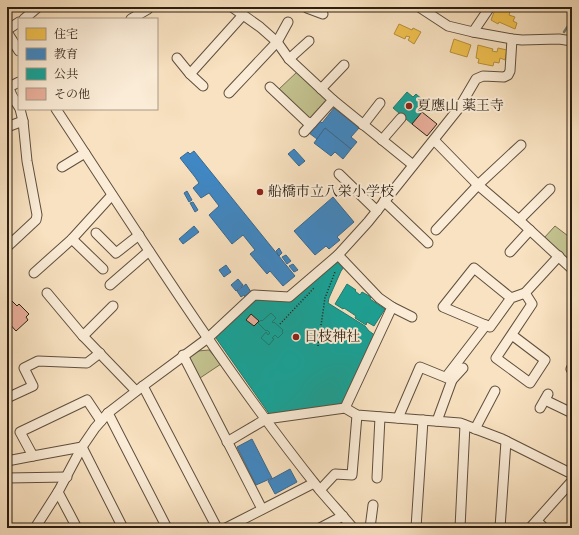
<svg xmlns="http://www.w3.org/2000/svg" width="579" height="535" viewBox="0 0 579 535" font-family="'IM FELL DW Pica','Noto Serif JP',serif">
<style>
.green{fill:#c3c28f;stroke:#777050}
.homes{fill:#f2c14e;stroke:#b6903c}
.schools{fill:#3f88c5;stroke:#39688f}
.public{fill:#17a398;stroke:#1d7b70}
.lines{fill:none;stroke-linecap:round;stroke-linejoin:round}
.stream{stroke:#707e73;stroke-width:2.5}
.building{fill:#eaaf9b;stroke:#2b1e12}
.minor-casing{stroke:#5e4f3e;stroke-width:11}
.path{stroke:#2b1e12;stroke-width:1.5;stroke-dasharray:1 2;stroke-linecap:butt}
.minor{stroke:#fbecd7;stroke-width:9}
.poi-dot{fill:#8f2418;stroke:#fbecd7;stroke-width:1.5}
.labels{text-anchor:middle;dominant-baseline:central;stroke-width:4;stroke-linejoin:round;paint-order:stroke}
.poi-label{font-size:14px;fill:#2b1e12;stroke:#fbecd7;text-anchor:start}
</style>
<rect width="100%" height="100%" fill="#f9e2c1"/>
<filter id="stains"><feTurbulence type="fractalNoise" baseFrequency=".005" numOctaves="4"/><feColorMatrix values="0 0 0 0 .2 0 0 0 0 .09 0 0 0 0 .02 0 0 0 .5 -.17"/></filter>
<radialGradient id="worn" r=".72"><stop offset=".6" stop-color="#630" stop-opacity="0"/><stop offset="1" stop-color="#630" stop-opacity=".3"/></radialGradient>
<g class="green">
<path d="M298 71 327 100 326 104 312 119 306 118 278 90Z"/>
<path d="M555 226 572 239V264L544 238Z"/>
<path d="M209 350 221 364 200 378 188 357 198 351Z"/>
</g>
<g class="homes">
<path d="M496 7H500L510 12 509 15 515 17 513 21 517 23 515 29 499 22 498 24 491 20Z"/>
<path d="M399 24 412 30 413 28 421 32 414 44 408 40 410 37 406 36 405 39 394 34Z"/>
<path d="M454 39 471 45 467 57 450 52Z"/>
<path d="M478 45 493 49 492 51 497 52 498 48 507 50 505 60 500 58 499 63 494 62 493 66 478 63 479 59 476 58Z"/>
</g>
<g class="schools">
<path d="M334 108 359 128 351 137 357 142 351 149 325 128 317 139 309 133 319 120 322 123Z"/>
<path d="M325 128 351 149 343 159 335 152 331 156 314 143Z"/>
<path d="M294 149 305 161 299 166 288 154Z"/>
<path d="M194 151 295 276 283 286 270 271 267 274 250 254 255 250 243 235 232 244 209 215 219 206 209 193 201 198 193 188 199 183 195 177 180 158 188 152 190 154Z"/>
<path d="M187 191 192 200 189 202 184 193Z"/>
<path d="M333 197 354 222 337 237 340 240 329 249 326 246 315 255 294 231Z"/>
<path d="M193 202 198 210 195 212 190 203Z"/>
<path d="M194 226 199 232 183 244 179 239Z"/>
<path d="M279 248 282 253 279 256 276 251Z"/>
<path d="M286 255 291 261 287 264 282 257Z"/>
<path d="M293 264 298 270 294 272 289 266Z"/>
<path d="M226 265 231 272 224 277 219 270Z"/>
<path d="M238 279 243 285 236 291 231 285Z"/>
<path d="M246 284 251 292 245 297 244 295 241 297 237 291Z"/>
<path d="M252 439 272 478 256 485 237 447Z"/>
<path d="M290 469 297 482 275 494 268 481Z"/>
</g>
<g class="public">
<path d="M407 92 413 97 416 94 424 101 421 104 426 108 412 124 393 108Z"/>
<path d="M341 260 344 267 341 271 329 298 328 303 365 326 369 331 376 336 343 405 270 415 216 338 217 335 255 300 283 298 287 302 327 270 331 266Z"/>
<path d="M347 284 356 290 355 291 360 295 362 292 371 297 370 299 385 309 374 326 367 322 366 325 355 318 356 316 344 308 343 309 335 304Z"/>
<path d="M271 313 276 318 272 322 274 323V322L283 330 282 331 283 333 278 338 275 335 272 338 274 339 269 345 261 338 266 332 268 335 270 333 267 330 266 331 258 323 261 320 262 321Z"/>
</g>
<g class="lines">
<path class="stream" d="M564 32 572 20"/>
</g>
<g class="building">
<path d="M422 112 437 124 427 136 412 124Z"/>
<path d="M9 298 17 306 19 304 29 314 26 317 28 320 16 331 7 321V300Z"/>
<path d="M251 314 259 321 254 326 246 320Z"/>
</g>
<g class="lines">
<g class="minor-casing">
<g id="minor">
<path d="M232 7 260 27 277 42 289 59 333 100 413 165"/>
<path d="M419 7 448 26 473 32 512 39 522 40 559 39 572 41"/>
<path d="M307 8 323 14"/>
<path d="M24 19 38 7"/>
<path d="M131 19 148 9 149 7"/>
<path d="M7 30 19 22"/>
<path d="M7 32 19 51"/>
<path d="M473 32 490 7"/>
<path d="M177 58 190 74 203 86"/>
<path d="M289 59 309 41"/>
<path d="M190 74 243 15"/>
<path d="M19 82 9 87C10 94 15 101 19 107"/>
<path d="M270 87 307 122 312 123"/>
<path d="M321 89 344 65"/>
<path d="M229 93 277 42 288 22"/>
<path d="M56 109C141 238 223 369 319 489 330 502 342 515 353 528"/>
<path d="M363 125 380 103"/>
<path d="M7 127 23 121"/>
<path d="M304 132 333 100"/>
<path d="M382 140 401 118"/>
<path d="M434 140 478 185 519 220 572 269"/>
<path d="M62 167 85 153"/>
<path d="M339 174 377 211"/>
<path d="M384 201 428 243"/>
<path d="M519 220 550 189"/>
<path d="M436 230 478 185 521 145"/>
<path d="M96 233 116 253 139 235"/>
<path d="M72 239 103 269"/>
<path d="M7 247 36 220 37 215 27 161 23 121 20 109"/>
<path d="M510 252 530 230"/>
<path d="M338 255 379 298 392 307 345 408"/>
<path d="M34 273 72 239 112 195"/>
<path d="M110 285 149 251"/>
<path d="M47 293 83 336 136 391"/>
<path d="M511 298 474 268 443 307 490 327 511 298 525 293 559 256"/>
<path d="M392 307 412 317"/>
<path d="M512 335 545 360 530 383 496 358 532 304 525 293"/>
<path d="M83 336 113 306"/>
<path d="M183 355 262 509"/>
<path d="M571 369 572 367"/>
<path d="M446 377 486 325"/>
<path d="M452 380 463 368"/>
<path d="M143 386 217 528"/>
<path d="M7 398 33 386 24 368 38 361 87 363 100 353"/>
<path d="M545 400 572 413"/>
<path d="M540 408 548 394"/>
<path d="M108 413 167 528"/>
<path d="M398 418 420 367 452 380 437 421"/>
<path d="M101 421 87 400 20 432 33 456 82 447 123 528"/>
<path d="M475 429 495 391"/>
<path d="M227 442 266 419 345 408 357 415 460 423 502 439 572 474"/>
<path d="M7 461 33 456"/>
<path d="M7 478 67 477"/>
<path d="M377 478 380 417"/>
<path d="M320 490 335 474 352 475 357 415"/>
<path d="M58 492 77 528"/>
<path d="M537 521 544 528"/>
<path d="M35 528 58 492 82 447 95 428 108 413 143 386 208 338 254 295 289 297 338 255 368 222 459 108 476 79 483 76 504 77 508 75 510 71 512 39"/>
<path d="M226 528 314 483"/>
<path d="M320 528 343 516"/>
<path d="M370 528 373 505"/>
<path d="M416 528 423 420"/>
<path d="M460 528 465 425"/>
<path d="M500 528 506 441"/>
<path d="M530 528 572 481"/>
</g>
</g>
<g class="path">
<path d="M280 324 314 288"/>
<path d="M318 346 325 298 335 272 334 271"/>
</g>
<use href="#minor" class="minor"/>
</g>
<g class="poi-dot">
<circle cx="409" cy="106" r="4"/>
<circle cx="260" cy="192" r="4"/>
<circle cx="296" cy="337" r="4"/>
</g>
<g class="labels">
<g class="poi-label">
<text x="417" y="106">夏應山 薬王寺</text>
<text x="268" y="192">船橋市立八栄小学校</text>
<text x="304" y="337">日枝神社</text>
</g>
</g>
<rect width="579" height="535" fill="none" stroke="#f9e2c1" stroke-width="24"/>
<rect x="8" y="8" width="563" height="519" fill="none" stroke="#2b1e12" stroke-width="2"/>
<rect x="12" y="12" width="555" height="511" fill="none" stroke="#2b1e12"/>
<rect x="18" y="18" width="140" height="92" fill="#fbecd7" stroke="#a89a88"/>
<rect x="26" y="28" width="20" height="12" fill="#f2c14e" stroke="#a89a88"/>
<text x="54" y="38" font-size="12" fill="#2b1e12">住宅</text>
<rect x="26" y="48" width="20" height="12" fill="#3f88c5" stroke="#a89a88"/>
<text x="54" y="58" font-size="12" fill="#2b1e12">教育</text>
<rect x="26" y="68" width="20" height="12" fill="#17a398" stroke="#a89a88"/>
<text x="54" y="78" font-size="12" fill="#2b1e12">公共</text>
<rect x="26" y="88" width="20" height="12" fill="#eaaf9b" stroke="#a89a88"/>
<text x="54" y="98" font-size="12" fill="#2b1e12">その他</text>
<rect width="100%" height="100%" filter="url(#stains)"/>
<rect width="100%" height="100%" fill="url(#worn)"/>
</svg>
